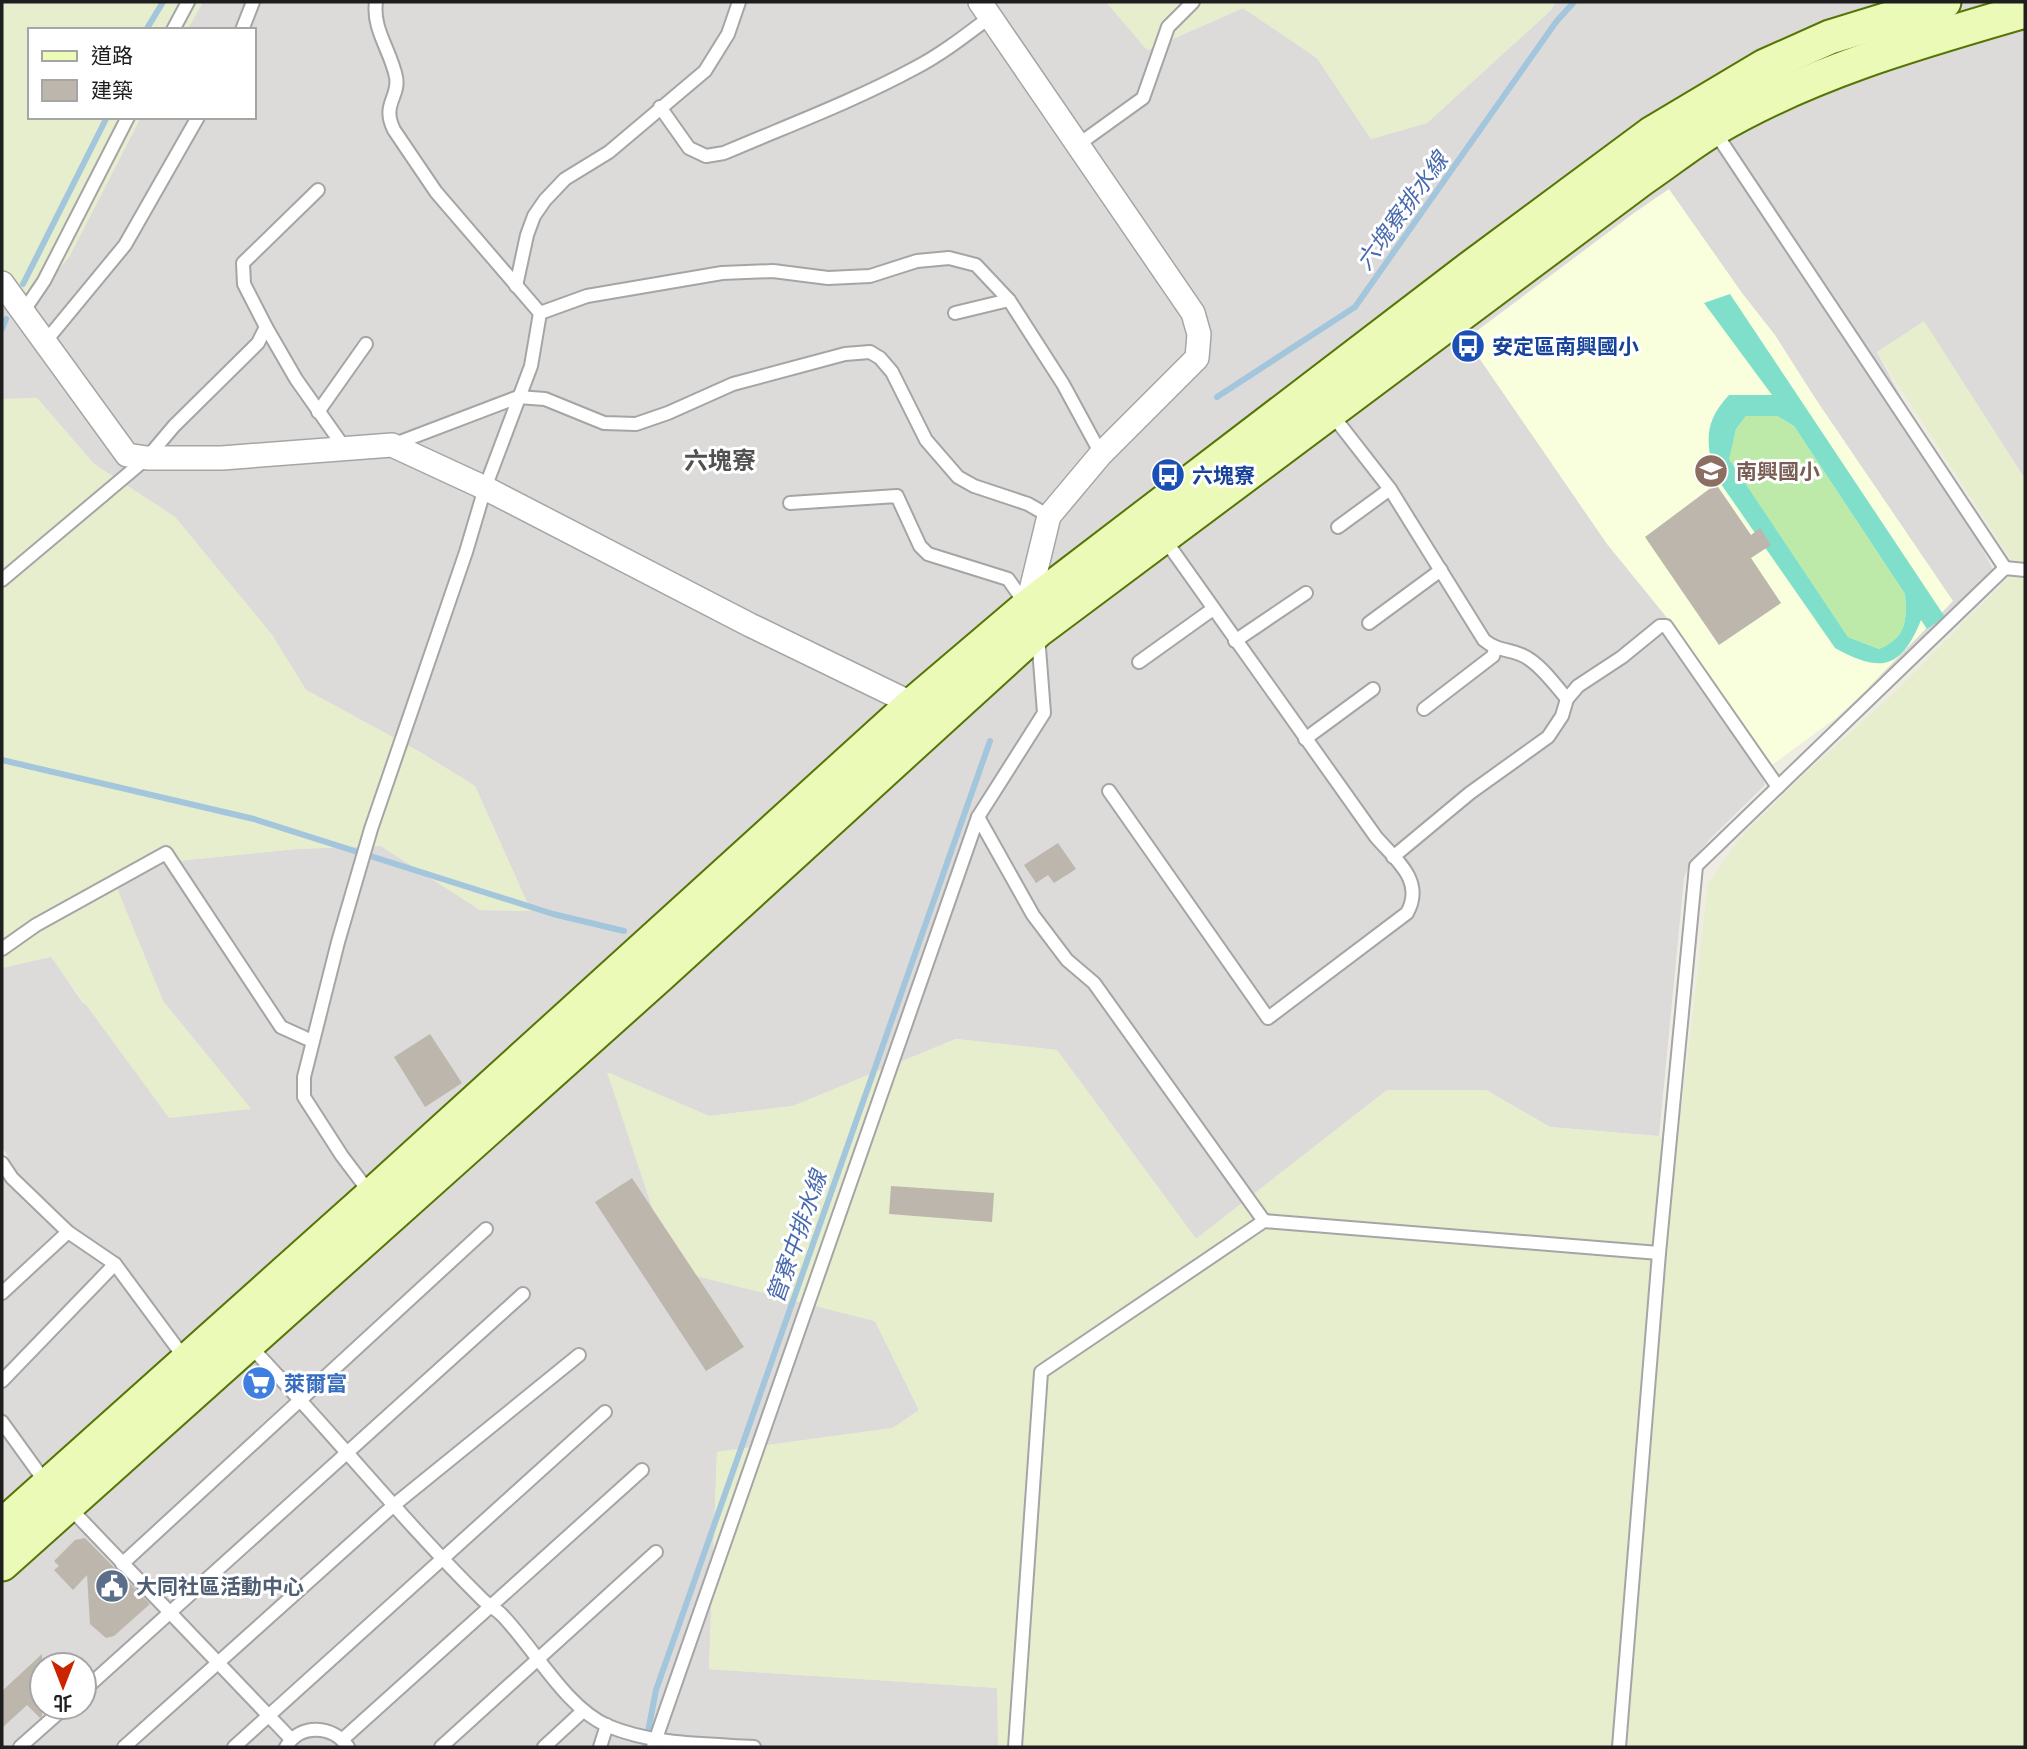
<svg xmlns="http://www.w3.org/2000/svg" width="2027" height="1749" viewBox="0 0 2027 1749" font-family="Inter,'Noto Sans TC',sans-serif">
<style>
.residential{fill:#dcdbda;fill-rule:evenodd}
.education{fill:#f9ffdc}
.farmland{fill:#e6eece}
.grass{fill:#bdeaa8}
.pitch{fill:#80dfcb;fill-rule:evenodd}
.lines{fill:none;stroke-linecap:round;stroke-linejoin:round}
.stream{stroke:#a3c6dd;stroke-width:6}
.building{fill:#bcb6ad}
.lane-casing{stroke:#a5a5a5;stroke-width:16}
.street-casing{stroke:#a5a5a5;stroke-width:26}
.secondary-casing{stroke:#557604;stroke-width:37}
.lane{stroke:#fff;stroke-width:12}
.street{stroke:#fff;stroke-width:23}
.secondary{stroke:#ebfab6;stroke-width:33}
.labels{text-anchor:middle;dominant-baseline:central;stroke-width:6;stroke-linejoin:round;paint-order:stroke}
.transit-label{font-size:21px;font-weight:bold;fill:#164399;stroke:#fff;text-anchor:start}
.education-label{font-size:21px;font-weight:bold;fill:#785e54;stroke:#fff;text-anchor:start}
.shop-label{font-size:21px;font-weight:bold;fill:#366cbe;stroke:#fff;text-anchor:start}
.service-label{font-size:21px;font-weight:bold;fill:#4e5e75;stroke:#fff;text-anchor:start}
.water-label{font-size:23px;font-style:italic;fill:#496aae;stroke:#fff}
.quarter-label{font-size:24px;font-weight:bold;fill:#515151;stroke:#fff}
</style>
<rect width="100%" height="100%" fill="#efede3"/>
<path class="residential" d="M203 2H1106L1148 50 1243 8 1317 58 1371 139 1427 123 1550 11 1556 2H2025V479L1924 322 1877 352 1994 571 1868 688 1761 772 1765 785 1711 838 1689 864 1684 879 1659 1136 1550 1127 1486 1090H1387L1196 1239 1057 1050 956 1039 793 1106 709 1116 608 1073 673 1270 875 1321 919 1410 893 1428 717 1452 709 1669 998 1688V1747H2V1166L9 1159 2 1146V968L51 956 82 1002 251 1109 163 1001 110 873 177 861 296 849 381 846 480 910 531 911 475 786 420 752 306 690 272 635 175 517 94 464 37 398 2 399V290L69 257 141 117H254V30H187ZM42 1665H84V1707H42Z"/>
<path class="education" d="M1669 189 1742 293 1775 335 1815 398 1953 601 1868 688 1836 718 1769 767 1664 614 1607 544 1466 339 1634 213Z"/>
<g class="farmland">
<path d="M2 2H203L187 30H30V117H141L69 257 36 297 2 290Z"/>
<path d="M1106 2H1556L1550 11 1427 123 1371 139 1317 58 1243 8 1147 50Z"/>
<path d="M1924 321 2025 479V1747H998L997 1688 709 1669 717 1452 893 1428 919 1410 875 1321 673 1270 607 1072 709 1116 793 1106 956 1039 1057 1050 1196 1239 1387 1090H1486L1550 1127 1678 1138 1708 884 1740 838 1808 771 1892 695 2017 569 1877 352Z"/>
<path d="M37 398 94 464 175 517 272 635 306 690 420 752 475 786 531 911 480 910 381 846 296 849 177 861 111 873 163 1001 251 1109 169 1118 51 957 2 968V399Z"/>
</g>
<path class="grass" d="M1746 416H1777L1794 426 1905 594C1907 621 1906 638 1879 649L1848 637 1728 458 1736 429Z"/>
<path class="pitch" d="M1730 294 1945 617 1927 629 1921 620C1901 670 1880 673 1835 648L1714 474C1706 440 1704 422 1729 395H1772L1704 303ZM1746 416H1777L1794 426 1905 594C1907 621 1906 638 1879 649L1848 637 1729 459 1736 429Z"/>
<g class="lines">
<g class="stream">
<path d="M146 30 163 2"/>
<path d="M23 284 107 117"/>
<path d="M2 329 6 319"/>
<path d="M1217 397 1355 307 1556 22 1574 2"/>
<path d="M2 760 254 819 553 914 624 931"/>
<path d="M645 1747 656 1690 990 741"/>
</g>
</g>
<g class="building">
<path d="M1716 484 1751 535 1760 528 1771 545 1751 558 1781 603 1719 645 1645 537Z"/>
<path d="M1058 843 1076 869 1054 883 1048 875 1036 883 1024 865Z"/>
<path d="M430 1034 462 1083 425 1107 394 1057Z"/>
<path d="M632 1178 744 1347 706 1371 595 1202Z"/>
<path d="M891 1186 994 1193 992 1222 889 1214Z"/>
<path d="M85 1538 150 1604 114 1636 106 1638 90 1624 87 1575 73 1590 54 1570 59 1566 54 1561 75 1540Z"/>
<path d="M42 1654V1716L40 1718 27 1705 2 1728V1691Z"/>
</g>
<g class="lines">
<g class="lane-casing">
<g id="lane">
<path d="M376 2C372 29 391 51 396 77 400 97 381 104 394 130L436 192 540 313"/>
<path d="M173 30 188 2"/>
<path d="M242 30 253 2"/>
<path d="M660 107 689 148 706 156 724 153C787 126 854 101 915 68 942 54 966 35 990 17"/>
<path d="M1715 132 2005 568"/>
<path d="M1079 144 1143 98 1168 27 1193 2"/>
<path d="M318 190 243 263 244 284 266 327 296 379 346 450"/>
<path d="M516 286 527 235 534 216 545 200 565 179 609 152 705 71 728 34 739 2"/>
<path d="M23 312 44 281 128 117"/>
<path d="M955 313 1009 300"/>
<path d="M45 342 125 245 198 117"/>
<path d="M318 412 366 344"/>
<path d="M1330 412 1390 489 1484 640C1499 653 1514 648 1529 659 1544 669 1556 686 1567 699"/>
<path d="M392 445 518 397 545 399 604 423 636 424 668 413 733 384 845 354 870 352 880 358 892 372 926 440 958 477 974 486 1028 504 1049 516"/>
<path d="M790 503 897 496 920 546 928 554 1008 579 1027 606"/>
<path d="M1338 527 1390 489"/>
<path d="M2 580 147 458 174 426 258 343 266 327"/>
<path d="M1369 623 1441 570"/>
<path d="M1235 641 1306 593"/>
<path d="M1139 662 1213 609"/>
<path d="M1424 709 1493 656 1495 649"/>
<path d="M1305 739 1373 689"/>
<path d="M1109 791 1268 1018 1407 913C1425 881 1396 860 1376 837L1163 537"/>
<path d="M978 817 1033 915 1067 960 1094 983 1264 1221"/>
<path d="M1393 857 1470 793 1548 737 1562 716 1567 699 1578 686 1622 657 1660 626H1666L1778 787"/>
<path d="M2 949 36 925 166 853 281 1027 312 1041"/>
<path d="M2 1163 12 1178 68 1232 115 1264 186 1360"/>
<path d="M370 1193 342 1156 304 1097V1077L338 942 371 829 466 552 485 488 531 366 540 313 587 296 722 273 773 271 828 278 870 276 917 261 949 258 976 265 1009 300 1063 384 1101 454"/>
<path d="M2 1293 68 1232"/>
<path d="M248 1344C328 1427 400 1518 482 1599 488 1605 496 1609 502 1615 534 1648 566 1708 608 1726 654 1745 705 1744 754 1747"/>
<path d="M2 1381 115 1264"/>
<path d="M2 1422 46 1483"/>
<path d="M68 1506 291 1739"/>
<path d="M122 1564 486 1229"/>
<path d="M84 1690 523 1294"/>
<path d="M343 1739 642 1470"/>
<path d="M20 1747 65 1707"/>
<path d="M124 1747 394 1505 579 1355"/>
<path d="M234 1747 605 1412"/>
<path d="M286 1747C300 1723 333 1725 348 1747"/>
<path d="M441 1747 656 1552"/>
<path d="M544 1747 583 1711"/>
<path d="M600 1747 607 1725"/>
<path d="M653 1747 978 817 1044 713 1038 635"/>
<path d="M1015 1747 1041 1372 1264 1221 1659 1253"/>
<path d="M1619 1747 1659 1253 1696 866 2005 568 2025 570"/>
</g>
</g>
<g class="street-casing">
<g id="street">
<path d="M980 2 1193 313 1199 334 1197 358 1101 454 1049 516 1027 607 1029 612"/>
<path d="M2 283 127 455 147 458H222L392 445 485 488 750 625 913 704"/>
</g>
</g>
<g class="secondary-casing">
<g id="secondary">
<path d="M2 1526 372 1195 913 704 1027 607 1469 269 1651 134 1765 66 1830 37 1944 2"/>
<path d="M2 1564 660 975 1037 631 1643 178C1667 162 1690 143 1714 129 1811 72 1918 42 2025 11"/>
</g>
</g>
<use href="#lane" class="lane"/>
<use href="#street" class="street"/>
<use href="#secondary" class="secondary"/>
</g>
<defs>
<g id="bus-disc" transform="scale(1.75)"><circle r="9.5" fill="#1a4fb4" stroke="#fff"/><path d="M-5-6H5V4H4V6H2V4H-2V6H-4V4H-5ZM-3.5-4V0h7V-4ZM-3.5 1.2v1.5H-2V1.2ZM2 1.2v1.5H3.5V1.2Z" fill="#fff"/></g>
<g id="school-disc" transform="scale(1.75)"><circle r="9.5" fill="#8d6e63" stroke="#fff"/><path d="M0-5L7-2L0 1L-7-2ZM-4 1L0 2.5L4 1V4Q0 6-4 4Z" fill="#fff"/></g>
<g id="supermarket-disc" transform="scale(1.75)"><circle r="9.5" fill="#3f7fe0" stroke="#fff"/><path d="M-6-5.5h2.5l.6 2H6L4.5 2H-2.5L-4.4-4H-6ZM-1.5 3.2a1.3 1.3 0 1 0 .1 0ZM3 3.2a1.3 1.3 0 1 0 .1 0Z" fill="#fff"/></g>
<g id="civic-disc" transform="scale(1.75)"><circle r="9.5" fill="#5c6f8a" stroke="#fff"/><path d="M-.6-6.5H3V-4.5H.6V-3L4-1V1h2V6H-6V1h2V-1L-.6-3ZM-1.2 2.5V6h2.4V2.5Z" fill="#fff"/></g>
</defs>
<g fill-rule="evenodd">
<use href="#bus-disc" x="1468" y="346"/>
<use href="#school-disc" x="1711" y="471"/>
<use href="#bus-disc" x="1168" y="475"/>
<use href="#supermarket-disc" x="259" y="1383"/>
<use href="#civic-disc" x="112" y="1586"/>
</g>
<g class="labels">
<g class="transit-label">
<text x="1492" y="346">安定區南興國小</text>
<text x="1192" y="475">六塊寮</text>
</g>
<g class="education-label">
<text x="1736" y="471">南興國小</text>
</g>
<g class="shop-label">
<text x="284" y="1383">萊爾富</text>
</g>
<g class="service-label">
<text x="136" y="1586">大同社區活動中心</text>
</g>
<g class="water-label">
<text transform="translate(1402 211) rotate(-54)">六塊寮排水線</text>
<text transform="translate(797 1237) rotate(-71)">管寮中排水線</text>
</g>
<g class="quarter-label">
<text x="720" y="460">六塊寮</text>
</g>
</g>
<rect width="2027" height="1749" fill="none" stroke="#1e1e1e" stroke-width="7"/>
<rect x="28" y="28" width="228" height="91" fill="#ffffff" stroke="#a5a5a5" stroke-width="2"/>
<rect x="42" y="51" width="35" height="10" fill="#ebfab6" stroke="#a5a5a5" stroke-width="2"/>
<text x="91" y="63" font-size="21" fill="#1e1e1e">道路</text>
<rect x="42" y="80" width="35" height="21" fill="#bcb6ad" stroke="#a5a5a5" stroke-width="2"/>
<text x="91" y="98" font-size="21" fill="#1e1e1e">建築</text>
<g transform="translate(63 1686) rotate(180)"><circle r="33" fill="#ffffff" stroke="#a5a5a5" stroke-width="2"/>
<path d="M0-5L12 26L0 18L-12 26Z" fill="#cb2400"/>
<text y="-10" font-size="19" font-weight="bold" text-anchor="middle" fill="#1e1e1e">北</text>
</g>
</svg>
